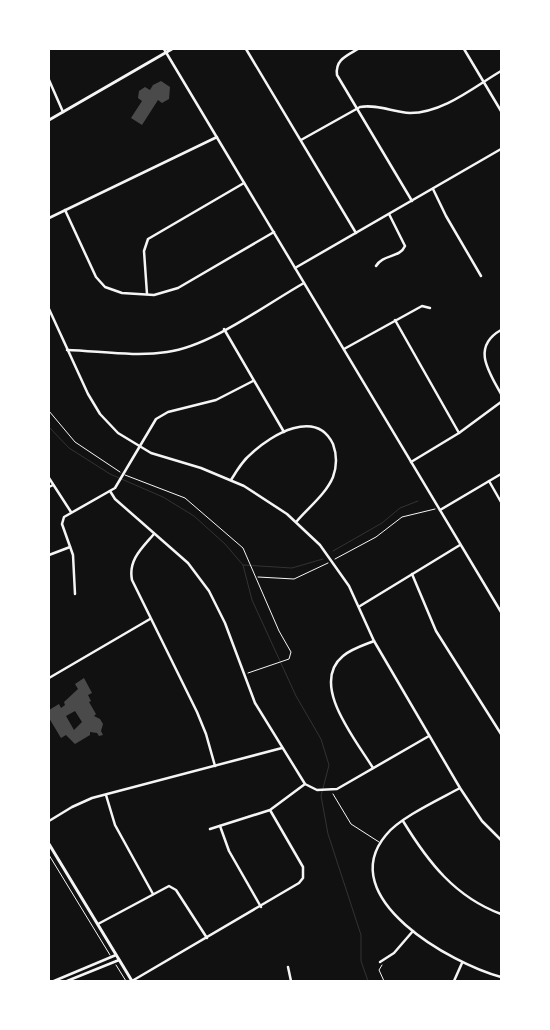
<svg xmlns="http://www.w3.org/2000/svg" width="550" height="1030" viewBox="0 0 550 1030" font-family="'Titillium Web',sans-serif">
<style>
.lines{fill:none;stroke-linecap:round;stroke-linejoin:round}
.stream{stroke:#333;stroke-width:1}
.building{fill:#4a4a4a;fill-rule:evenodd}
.path{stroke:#f5f5f5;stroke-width:1}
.minor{stroke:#f5f5f5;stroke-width:2.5}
.tertiary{stroke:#f5f5f5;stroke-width:2.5}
.secondary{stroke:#f5f5f5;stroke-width:3}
</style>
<rect width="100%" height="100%" fill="#111"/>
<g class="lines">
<g class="stream">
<path d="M49 427 69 448 110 474 163 497 194 516 225 544 243 565 252 600 296 696 321 739 329 765 321 796 328 834 361 935V961L368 981"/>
<path d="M333 551 382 523 400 508 418 501"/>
<path d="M243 565 292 568 323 559"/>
</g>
</g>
<g class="building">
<path d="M161 81 170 87 169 99 162 103 158 100 142 125 131 118 142 101 138 98 139 91 145 87 150 90 153 85Z"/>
<path d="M84 678 92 693 88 695 91 701 89 702 96 714 94 716 100 719 103 724 101 731 103 735 99 736 97 733 90 732V735L75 744 66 735 61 738 49 718V710L59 704 61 708 65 705 64 702 78 689 75 684ZM75 711 82 722 74 730 66 716Z"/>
</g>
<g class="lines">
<g class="path">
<path d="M49 411 75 442 120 472"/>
<path d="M125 475 185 498 243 548 279 631 291 652 289 659 248 673"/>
<path d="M335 559 376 537 402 517 435 509"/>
<path d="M258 577 294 579 328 563"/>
<path d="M333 794 351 824 379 842"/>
<path d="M49 855 110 955"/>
<path d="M116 965 126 981"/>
<path d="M382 965 379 970 384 981"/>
</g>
<g class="minor">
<path d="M246 49 356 233"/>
<path d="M358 49C346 56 335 60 337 75L412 201"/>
<path d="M464 49 501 111"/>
<path d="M49 80 63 112"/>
<path d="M301 140 360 107C377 104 393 112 410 113 443 113 474 87 501 71"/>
<path d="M433 189 446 216 481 276"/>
<path d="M65 210 96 277 105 287 122 293 154 295 178 288 274 232"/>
<path d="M49 218 217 137"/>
<path d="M376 266C383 254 400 258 405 246L389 214"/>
<path d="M295 268 501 149"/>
<path d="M147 294 144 251 148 239 244 183"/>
<path d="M49 309 88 394 100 414 118 433 151 453 201 468 244 486 287 514 320 545 349 586 374 641 460 788 482 821 501 840"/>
<path d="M395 320 459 433"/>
<path d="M224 329 284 432"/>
<path d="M501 330C471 347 489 372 501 394"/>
<path d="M344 349 422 306 430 308"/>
<path d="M67 350C99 351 135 357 167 352 211 346 265 305 304 283"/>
<path d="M411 462 459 433 501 402"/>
<path d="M49 478 71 512"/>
<path d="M231 480C237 470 243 460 252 453 271 435 316 408 333 444 337 455 337 466 333 477 326 494 308 508 297 521"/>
<path d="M489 481 501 502"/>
<path d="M49 487 53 485"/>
<path d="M110 491 115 499 188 563 209 591 225 623 255 703 305 784 317 790 337 789 429 736"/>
<path d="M440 510 501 474"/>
<path d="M154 534C142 548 128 560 132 580L197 712 206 734 215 766"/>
<path d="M49 555 70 547"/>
<path d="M412 574 436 631 501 734"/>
<path d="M75 594 73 555 62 524 64 517 115 488 156 419 168 412 216 400 253 381"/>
<path d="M360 606 460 545"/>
<path d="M49 678 150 619"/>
<path d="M373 768C356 740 309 684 343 656 351 649 364 645 374 641"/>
<path d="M460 788C440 799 399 818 386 835 333 898 452 964 501 977"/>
<path d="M106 795 115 825 153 894"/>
<path d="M49 821 72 807 92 798 282 748"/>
<path d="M403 821C428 862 455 897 501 914"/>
<path d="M220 826 229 851 261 907"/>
<path d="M210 829 270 810 305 784"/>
<path d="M98 924 169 886 176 890 207 938"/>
<path d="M380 962 394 953 413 931"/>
<path d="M288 967 291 981"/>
<path d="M54 981 116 955"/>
<path d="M67 981 119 960"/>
<path d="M132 981 299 883 303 878V867L270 810"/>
<path d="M454 981 462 963"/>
</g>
<path class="tertiary" d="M164 49 501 612"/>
<g class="secondary">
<path d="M49 120 172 49"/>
<path d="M49 844 132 981"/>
</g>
</g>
<rect width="550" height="1030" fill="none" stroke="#ffffff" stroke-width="100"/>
</svg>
